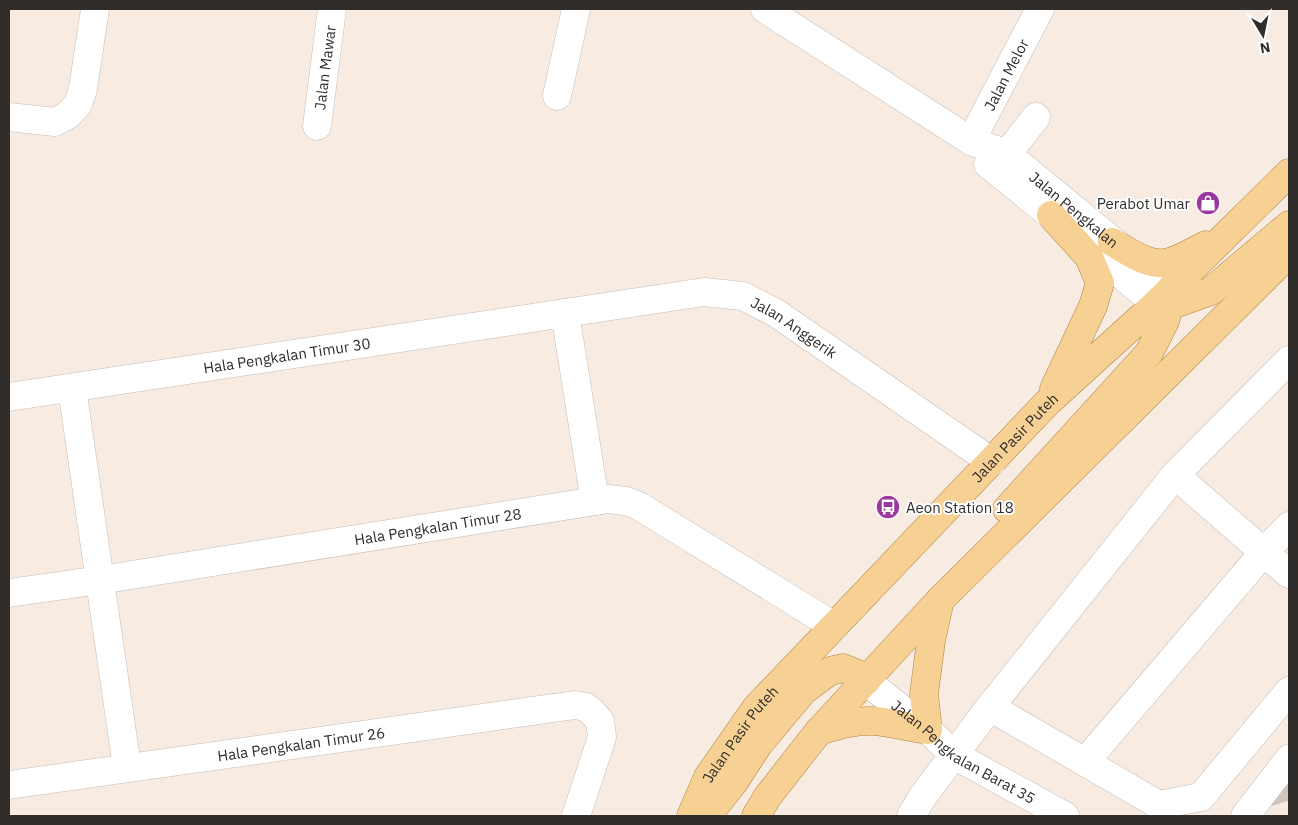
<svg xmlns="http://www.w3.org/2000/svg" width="1298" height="825" viewBox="0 0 1298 825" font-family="'IBM Plex Sans',sans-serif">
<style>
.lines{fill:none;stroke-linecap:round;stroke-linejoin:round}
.minor-tunnel{stroke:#cfc5bd;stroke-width:28;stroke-dasharray:28 14;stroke-linecap:butt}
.minor-casing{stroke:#c7bbb3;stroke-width:29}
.major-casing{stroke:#ae8440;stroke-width:29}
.minor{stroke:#fff;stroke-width:28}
.major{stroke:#f7d194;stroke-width:28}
.labels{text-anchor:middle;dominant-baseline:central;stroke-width:4;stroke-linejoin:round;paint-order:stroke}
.street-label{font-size:15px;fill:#312d2a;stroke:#fff}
.poi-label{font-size:15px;fill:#312d2a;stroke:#fff;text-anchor:end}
</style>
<rect width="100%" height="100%" fill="#f7ebe2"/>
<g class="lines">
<path class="minor-tunnel" d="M1277 775 1289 814"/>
<g class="minor-casing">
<g id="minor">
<path id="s1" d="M765 9 971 141 1007 154 1171 289"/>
<path d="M557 96 576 9"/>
<path d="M9 117 55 122 68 115 78 104 83 89 95 9"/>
<path id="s2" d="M317 126 332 9"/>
<path id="s3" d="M971 141 1040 9"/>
<path d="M1007 154 1036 117"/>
<path d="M988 164 1051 215 1156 304"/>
<path d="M565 313 595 501"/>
<path d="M72 388 127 767"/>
<path id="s4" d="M9 397 704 292 743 296 776 313 992 462"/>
<path d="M1175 475 1289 574"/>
<path id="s5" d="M9 593 100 580 608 499 626 501 639 506 834 626"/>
<path id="s6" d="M866 681 928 730 954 755 1065 816"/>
<path d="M990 707 1159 805 1201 797 1289 691"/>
<path d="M1085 762 1264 552 1289 526"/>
<path id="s7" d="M9 785 575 705 586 707 592 712 600 721 602 737 576 816"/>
<path d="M911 816 923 796 990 707 1175 475 1289 360"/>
<path d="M1245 816 1289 759"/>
</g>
</g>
<g class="major-casing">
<g id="major">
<path d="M1051 215 1089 257 1100 283 1093 306 1054 389"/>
<path d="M1112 242C1128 251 1150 268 1170 262 1183 258 1194 251 1206 245"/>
<path d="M1156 304 1177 303 1211 291 1289 225"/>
<path d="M1007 509 1149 353 1165 321 1170 303 1171 289"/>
<path d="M819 731C836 726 855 720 873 721 892 722 910 728 928 730L924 694 931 641 940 600"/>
<path id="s8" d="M691 816 708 777 756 708 1048 402 1156 304 1289 173"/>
<path d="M707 816 734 782 758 745 804 690 830 671 843 668 860 675 866 681"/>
<path d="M756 816 768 796 819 731 940 600 1289 254"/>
</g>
</g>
<use href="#minor" class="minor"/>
<use href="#major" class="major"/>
</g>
<defs>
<g id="shop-disc" transform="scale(1.25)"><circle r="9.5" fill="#9b389e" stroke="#fff"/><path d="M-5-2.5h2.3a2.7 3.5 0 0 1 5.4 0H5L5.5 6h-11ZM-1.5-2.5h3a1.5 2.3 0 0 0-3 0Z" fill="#fff"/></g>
<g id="bus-disc" transform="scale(1.25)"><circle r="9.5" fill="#9b389e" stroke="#fff"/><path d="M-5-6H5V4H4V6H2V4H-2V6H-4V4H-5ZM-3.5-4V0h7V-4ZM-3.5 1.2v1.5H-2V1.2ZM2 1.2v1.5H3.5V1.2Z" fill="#fff"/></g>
</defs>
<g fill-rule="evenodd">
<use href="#shop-disc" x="1208" y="203"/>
<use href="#bus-disc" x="888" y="507"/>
</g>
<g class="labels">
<g class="street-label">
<text stroke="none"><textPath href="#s2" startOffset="59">Jalan Mawar</textPath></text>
<text stroke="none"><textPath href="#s3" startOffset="75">Jalan Melor</textPath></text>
<text stroke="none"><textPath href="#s1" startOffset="370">Jalan Pengkalan</textPath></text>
<text stroke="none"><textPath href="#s4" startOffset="802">Jalan Anggerik</textPath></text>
<text stroke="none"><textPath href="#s4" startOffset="281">Hala Pengkalan Timur 30</textPath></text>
<text stroke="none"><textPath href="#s8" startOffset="501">Jalan Pasir Puteh</textPath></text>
<text stroke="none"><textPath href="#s5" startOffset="434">Hala Pengkalan Timur 28</textPath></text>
<text stroke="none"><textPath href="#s8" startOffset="96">Jalan Pasir Puteh</textPath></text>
<text stroke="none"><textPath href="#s7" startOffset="295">Hala Pengkalan Timur 26</textPath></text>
<text stroke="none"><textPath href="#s6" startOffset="121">Jalan Pengkalan Barat 35</textPath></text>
</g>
<g class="poi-label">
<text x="1190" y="203">Perabot Umar</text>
<text x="906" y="507" text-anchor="start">Aeon Station 18</text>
</g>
</g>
<rect width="1298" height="825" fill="none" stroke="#312d2a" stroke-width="20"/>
<g transform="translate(1263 35) rotate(170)" stroke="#ffffff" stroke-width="4" paint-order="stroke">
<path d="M0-4L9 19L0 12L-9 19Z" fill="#312d2a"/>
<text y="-8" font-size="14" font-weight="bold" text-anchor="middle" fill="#312d2a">N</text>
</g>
</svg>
